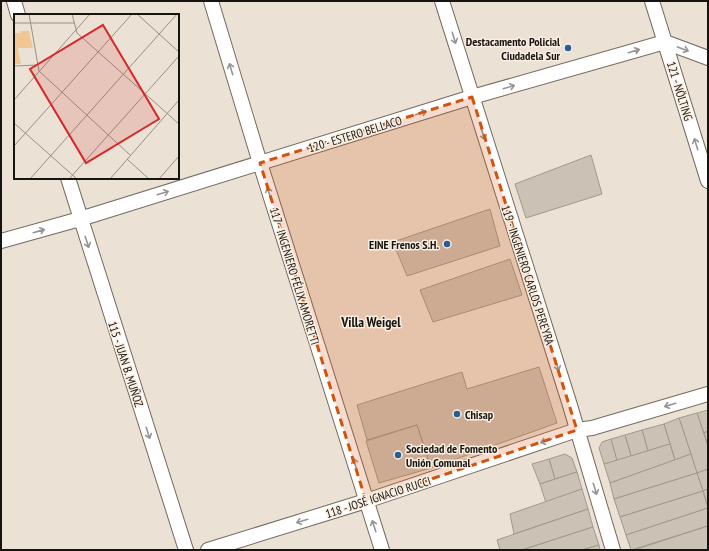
<svg xmlns="http://www.w3.org/2000/svg" width="709" height="551" viewBox="0 0 709 551" font-family="'PT Sans Narrow',sans-serif">
<style>
.building{fill:#ccc1b5;stroke:#a2988c}
.lines{fill:none;stroke-linecap:round;stroke-linejoin:round}
.minor-casing{stroke:#746a5f;stroke-width:16}
.minor{stroke:#fff;stroke-width:14}
.oneway{stroke:#979593}
.marked{fill:#d3520c;fill-opacity:0.2;stroke:#d3520c;stroke-width:3;stroke-dasharray:8 5;stroke-linejoin:round}
.poi-dot{fill:#275e96;stroke:#f9eee2;stroke-width:1.5}
.labels{text-anchor:middle;dominant-baseline:central;stroke-width:3;stroke-linejoin:round;paint-order:stroke}
.poi-label{font-size:12px;font-weight:bold;fill:#17140f;stroke:#f9eee2;text-anchor:end}
.street-label{font-size:12px;fill:#17140f;stroke:#f9eee2}
.quarter-label{font-size:14px;font-weight:bold;fill:#17140f;stroke:#f9eee2}
.inset-road{fill:none;stroke:#978f86;stroke-width:1}
.view{fill:#d62828;fill-opacity:0.15;stroke:#d62828;stroke-width:2}
.inset-edge{fill:none;stroke:#17140f;stroke-width:2}
</style>
<rect width="100%" height="100%" fill="#ece1d5"/>
<g class="building">
<path d="M591 155 602 194 526 218 515 184Z"/>
<path d="M490 209 500 246 407 276 393 242Z"/>
<path d="M510 259 522 295 433 322 420 290Z"/>
<path d="M539 367 557 423 431 468 417 425 367 440 357 405 462 372 467 389Z"/>
<path d="M708 410V431L704 433 697 413Z"/>
<path d="M697 413 708 446V469L697 473 679 418Z"/>
<path d="M679 418 691 454 675 460 664 424Z"/>
<path d="M664 424 670 444 648 451 642 430Z"/>
<path d="M417 425 431 468 379 483 366 441Z"/>
<path d="M642 430 648 451 631 456 625 435Z"/>
<path d="M708 431V446L704 433Z"/>
<path d="M625 435 631 456 617 461 611 439Z"/>
<path d="M611 439 617 461 604 464 599 448 602 442Z"/>
<path d="M670 444 675 460 610 483 604 464Z"/>
<path d="M565 454 572 458 577 472 555 479 549 459Z"/>
<path d="M691 454 697 473 614 499 610 483Z"/>
<path d="M549 459 555 479 540 484 532 464Z"/>
<path d="M708 469V489L703 491 697 473Z"/>
<path d="M577 472 582 489 546 503 540 484Z"/>
<path d="M697 473 703 491 620 517 614 499Z"/>
<path d="M582 489 588 509 514 534 510 514Z"/>
<path d="M708 489V507L703 491Z"/>
<path d="M703 491 708 508 626 535 620 517Z"/>
<path d="M708 508V526L631 550 626 535Z"/>
<path d="M588 509 593 527 522 550H500L497 540Z"/>
<path d="M708 526V549L703 550H634Z"/>
<path d="M593 527 599 545 582 550H522Z"/>
<path d="M599 545 600 550H582Z"/>
</g>
<g class="lines">
<g class="minor-casing">
<g id="minor">
<path d="M14 1 18 15"/>
<path d="M211 1 260 163 382 550"/>
<path d="M442 1 569 402 613 550"/>
<path d="M652 1 708 181"/>
<path d="M68 178 186 550"/>
<path d="M1 241 80 219 472 97 665 42 708 58"/>
<path d="M208 550 366 501 577 430 592 428 708 394"/>
</g>
</g>
<use href="#minor" class="minor"/>
</g>
<defs><path id="oneway-shaft" d="M-6 0H5M1.5-3L5.5 0L1.5 3" fill="none" stroke-width="1.6" stroke-linecap="round" stroke-linejoin="round"/></defs>
<g class="oneway">
<use href="#oneway-shaft" transform="translate(454 38) rotate(73)"/>
<use href="#oneway-shaft" transform="translate(683 49) rotate(20)"/>
<use href="#oneway-shaft" transform="translate(634 51) rotate(-16)"/>
<use href="#oneway-shaft" transform="translate(231 69) rotate(-107)"/>
<use href="#oneway-shaft" transform="translate(509 87) rotate(-16)"/>
<use href="#oneway-shaft" transform="translate(421 113) rotate(-17)"/>
<use href="#oneway-shaft" transform="translate(483 134) rotate(72)"/>
<use href="#oneway-shaft" transform="translate(696 144) rotate(-107)"/>
<use href="#oneway-shaft" transform="translate(163 193) rotate(-17)"/>
<use href="#oneway-shaft" transform="translate(269 193) rotate(-107)"/>
<use href="#oneway-shaft" transform="translate(39 231) rotate(-16)"/>
<use href="#oneway-shaft" transform="translate(87 242) rotate(72)"/>
<use href="#oneway-shaft" transform="translate(557 365) rotate(72)"/>
<use href="#oneway-shaft" transform="translate(670 405) rotate(164)"/>
<use href="#oneway-shaft" transform="translate(148 433) rotate(72)"/>
<use href="#oneway-shaft" transform="translate(546 441) rotate(161)"/>
<use href="#oneway-shaft" transform="translate(355 464) rotate(-107)"/>
<use href="#oneway-shaft" transform="translate(595 489) rotate(73)"/>
<use href="#oneway-shaft" transform="translate(302 521) rotate(163)"/>
<use href="#oneway-shaft" transform="translate(374 526) rotate(-108)"/>
</g>
<path class="marked" d="M472 97 577 430 366 501 260 163Z"/>
<g class="poi-dot">
<circle cx="568" cy="48" r="4"/>
<circle cx="447" cy="244" r="4"/>
<circle cx="457" cy="414" r="4"/>
<circle cx="398" cy="455" r="4"/>
</g>
<g class="labels">
<g class="poi-label">
<text x="560" y="41">Destacamento Policial<tspan x="560" dy="14">Ciudadela Sur</tspan></text>
<text x="439" y="244">EINE Frenos S.H.</text>
<text x="465" y="414" text-anchor="start">Chisap</text>
<text x="406" y="448" text-anchor="start">Sociedad de Fomento<tspan x="406" dy="14">Unión Comunal</tspan></text>
</g>
<g class="street-label">
<text transform="translate(680 91) rotate(73)">121 - NÖLTING</text>
<text transform="translate(355 134) rotate(-17)">120 - ESTERO BELLACO</text>
<text transform="translate(528 275) rotate(72)">119 - INGENIERO CARLOS PEREYRA</text>
<text transform="translate(295 276) rotate(73)">117 - INGENIERO FÉLIX AMORETTI</text>
<text transform="translate(126 364) rotate(72)">115 - JUAN B. MUÑOZ</text>
<text transform="translate(378 497) rotate(-18)">118 - JOSÉ IGNACIO RUCCI</text>
</g>
<g class="quarter-label">
<text x="371" y="322">Villa Weigel</text>
</g>
</g>
<g transform="translate(14 14)">
<rect width="165" height="165" fill="#ece1d5"/>
<path d="M6 17H15L19 34H4L7 50H0L1 19H7Z" fill="#f0c692"/>
<path class="inset-road" d="M15 0 25 57 116 141M58 0 63 19 165 110M123 0 165 38M0 9H60M0 52 24 51M0 86 76 0M0 109 63 165M0 132 118 0M113 145 135 165M16 165 163 0M55 165 165 42M96 165 165 86M145 165 165 142"/>
<path class="view" d="M89 11 145 105 72 149 16 55Z"/>
<rect width="165" height="165" class="inset-edge"/>
</g>
<rect width="709" height="551" fill="none" stroke="#17140f" stroke-width="4"/>
</svg>
